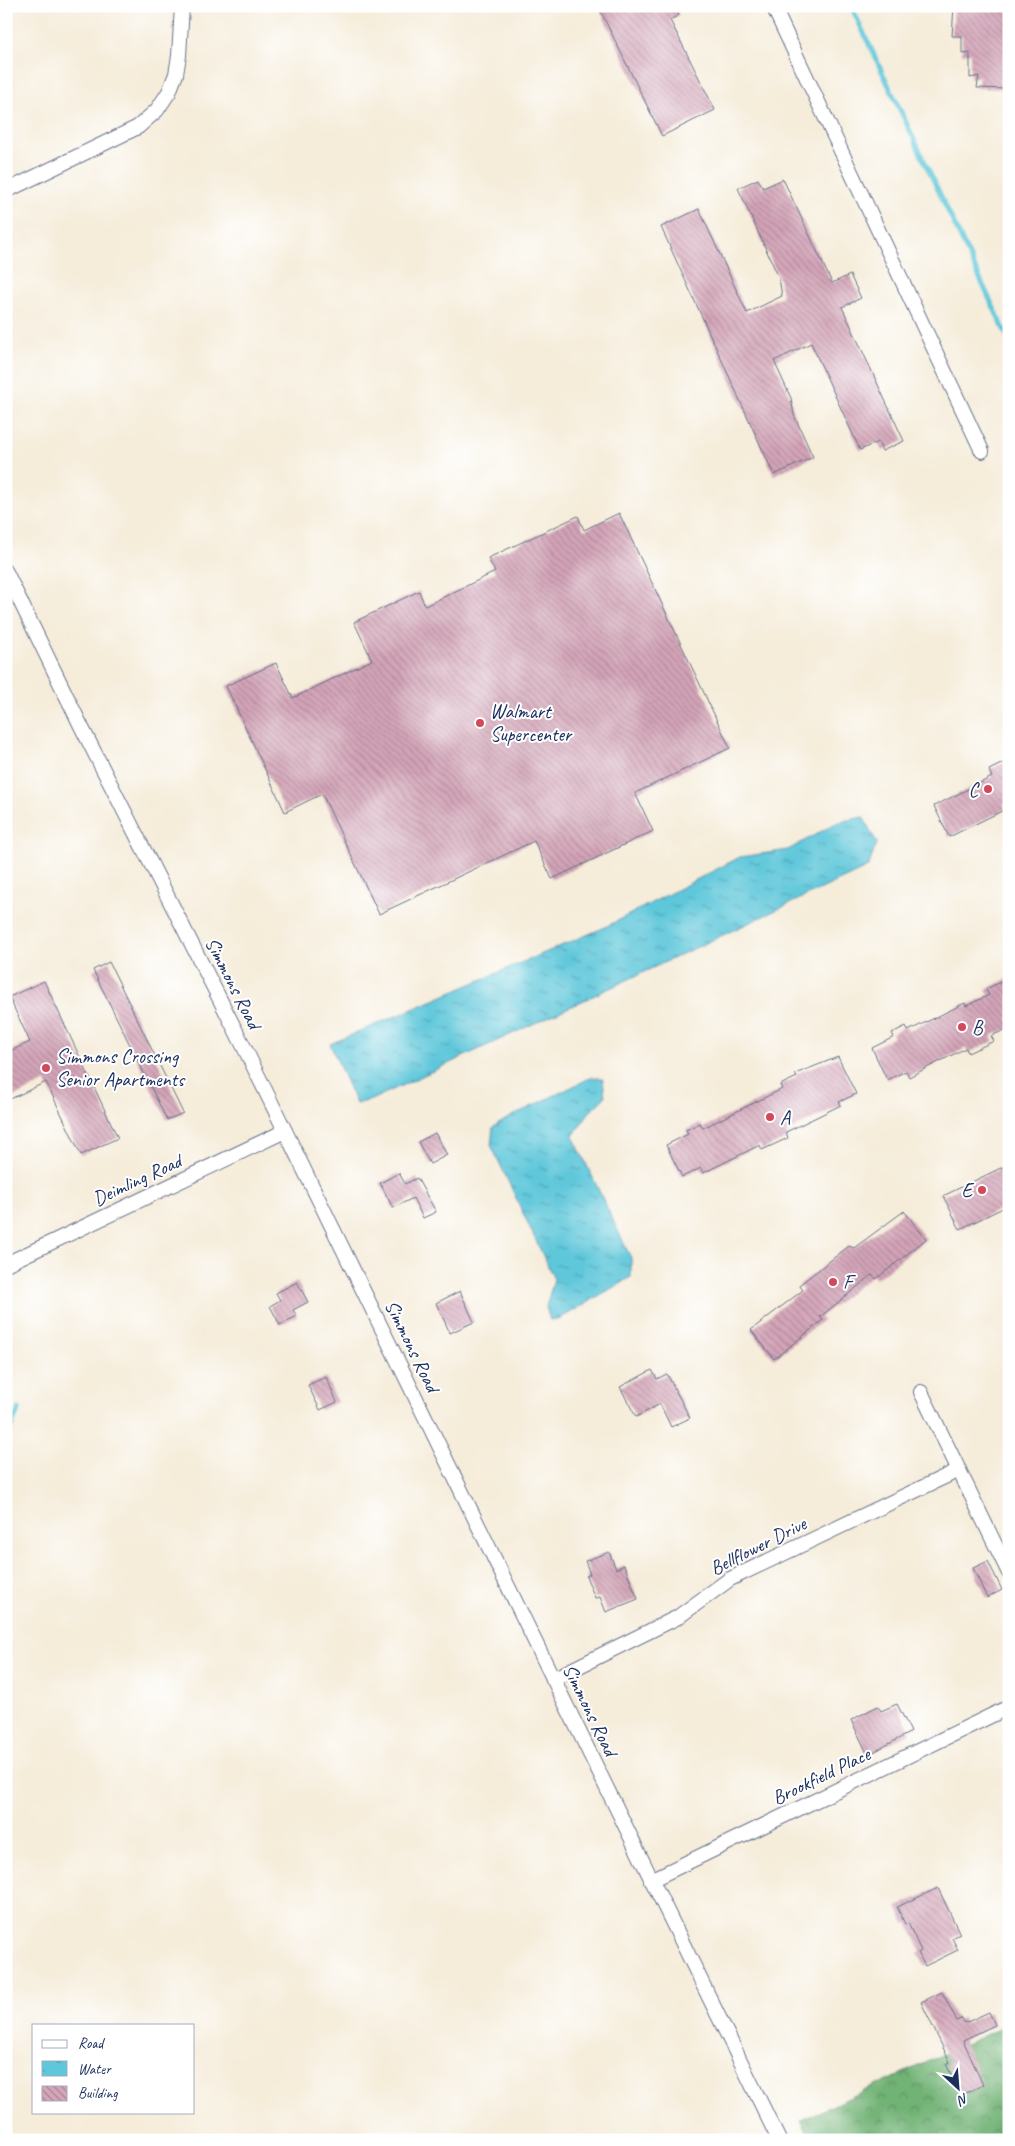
<svg xmlns="http://www.w3.org/2000/svg" width="1015" height="2146" viewBox="0 0 1015 2146" font-family="Caveat,sans-serif">
<style>
.forest{fill:url(#forest-crowns);stroke:#467069}
.water{fill:url(#water-ripples);stroke:#3c7b9c}
.lines{fill:none;stroke-linecap:round;stroke-linejoin:round}
.stream{stroke:#5ec7da;stroke-width:5}
.building{fill:url(#building-back-hatch)}
.street-casing{stroke:#677189;stroke-width:16}
.street{stroke:#fff;stroke-width:14}
.poi-dot{fill:#d1495b;stroke:#fff;stroke-width:2}
.labels{text-anchor:middle;dominant-baseline:central;stroke-width:4;stroke-linejoin:round;paint-order:stroke}
.poi-label{font-size:20px;fill:#1b2f5e;stroke:#fff;text-anchor:start}
.street-label{font-size:20px;fill:#1b2f5e;stroke:#fff}
</style>
<defs>
<pattern id="forest-crowns" width="20" height="18" patternUnits="userSpaceOnUse" patternTransform="scale(1.25)"><rect width="20" height="18" fill="#71b274"/><path d="M2 6a3 3 0 1 1 6 0M12 15a3 3 0 1 1 6 0" fill="none" stroke="#5c9162"/></pattern>
<pattern id="water-ripples" width="26" height="14" patternUnits="userSpaceOnUse" patternTransform="scale(1.25)"><rect width="26" height="14" fill="#5ec7da"/><path d="M2 4q2-2 4 0t4 0M15 11q2-2 4 0t4 0" fill="none" stroke="#4da2b4"/></pattern>
<pattern id="building-back-hatch" width="6" height="6" patternUnits="userSpaceOnUse" patternTransform="scale(1.25)"><rect width="6" height="6" fill="#d4a4b7"/><path d="M-1 5l2 2M0 0l6 6M5-1l2 2" fill="none" stroke="#ab8698"/></pattern>
</defs>
<rect width="100%" height="100%" fill="#fff"/>
<filter id="ink" filterUnits="userSpaceOnUse"><feTurbulence type="fractalNoise" baseFrequency=".02" numOctaves="2"/><feDisplacementMap in="SourceGraphic" scale="10" xChannelSelector="R" yChannelSelector="G"/><feConvolveMatrix kernelMatrix="1 2 1 2 8 2 1 2 1" color-interpolation-filters="sRGB"/></filter>
<filter id="wash" filterUnits="userSpaceOnUse"><feTurbulence type="fractalNoise" baseFrequency=".0096" numOctaves="4" result="noise"/><feDisplacementMap in="SourceGraphic" scale="20" xChannelSelector="R" yChannelSelector="G"/><feGaussianBlur stdDeviation="1.12" result="paint"/><feColorMatrix in="noise" values="0 0 0 0 0 0 0 0 0 0 0 0 0 0 0 0 0 1.4 0 .05"/><feComposite in="paint" operator="in"/></filter>
<g filter="url(#wash)">
<rect width="100%" height="100%" fill="#f5ecd9"/>
<path class="forest" d="M1009 2024V2140H811L801 2120Z"/>
<g class="water">
<path d="M863 817 877 843 868 867 371 1100 356 1104 330 1044 603 928 740 857 788 850 838 822Z"/>
<path d="M592 1077 603 1079 605 1097 588 1114 573 1136 631 1258V1277L561 1318 550 1320 546 1307 554 1279 491 1145 493 1127 512 1116Z"/>
</g>
<g class="lines">
<g class="stream">
<path d="M851 6 1009 340"/>
<path d="M6 1438 19 1409"/>
</g>
</g>
<g id="blocks">
<g class="building">
<path d="M598 6H674L679 15 670 20 715 110 662 136Z"/>
<path d="M954 6H1009V89L977 88 979 76 970 78V53L962 54V36H952Z"/>
<path d="M758 179 763 188 783 179 832 283 850 275 861 298 842 307 904 441 882 451 878 442 860 450 811 343 774 361 791 398 794 415 813 457 774 475 661 227 699 209 747 313 782 296 779 278 738 188Z"/>
<path d="M619 513 730 748 635 793 653 831 552 879 534 841 379 914 322 794 285 812 226 686 276 663 293 698 372 660 354 622 419 591 425 606 495 572 488 558 578 516 584 530Z"/>
<path d="M1009 760V801L1004 804 1006 809 949 837 934 806 992 777 989 770Z"/>
<path d="M109 962 183 1113 167 1120 93 970Z"/>
<path d="M1009 978V1028L991 1036 994 1041 968 1053 966 1048 909 1077 906 1071 887 1080 872 1048 894 1037 892 1033 906 1026 908 1031 965 1003 966 1006 989 995 986 989Z"/>
<path d="M44 981 118 1138 81 1155 46 1082 6 1101V1053L30 1042 9 997Z"/>
<path d="M838 1057 856 1094 839 1102 841 1105 786 1132 788 1138 762 1150 760 1145 703 1173 701 1168 682 1177 666 1145 688 1134 686 1130 700 1123 703 1128 782 1089 780 1085 797 1077 795 1074Z"/>
<path d="M435 1133 447 1155 430 1164 418 1142Z"/>
<path d="M1009 1164V1205L960 1229 943 1196Z"/>
<path d="M399 1173 405 1184 417 1178 436 1212 423 1218 413 1198 393 1208 380 1183Z"/>
<path d="M904 1211 926 1239 876 1279 872 1275 820 1317 823 1320 774 1359 751 1330 803 1290 799 1285 849 1246 854 1248Z"/>
<path d="M297 1282 308 1302 293 1310 297 1316 280 1325 270 1306 280 1300 276 1293Z"/>
<path d="M460 1291 474 1322 450 1333 436 1303Z"/>
<path d="M652 1370 657 1379 667 1374 690 1418 671 1427 660 1404 636 1417 620 1387Z"/>
<path d="M326 1377 337 1402 320 1410 308 1385Z"/>
<path d="M609 1552 616 1569 624 1565 638 1599 606 1612 600 1597 595 1598 586 1576 590 1574 585 1561Z"/>
<path d="M988 1561 1002 1590 987 1598 973 1568Z"/>
<path d="M897 1704 911 1732 868 1755 851 1720 878 1706 881 1711Z"/>
<path d="M938 1888 960 1934 952 1938 958 1950 925 1966 918 1953 921 1951 908 1923 905 1924 897 1907Z"/>
<path d="M942 1992 957 2021 962 2018 965 2023 989 2012 995 2025 963 2040 983 2085 961 2095 946 2064 950 2062 921 2002Z"/>
</g>
</g>
</g>
<g filter="url(#ink)">
<use href="#blocks" fill-opacity="0" stroke="#677189" stroke-width="1"/>
<g class="lines">
<g class="street-casing">
<g id="street">
<path d="M773 6 982 451"/>
<path d="M6 191 138 127 157 110 169 92 176 74 179 56 182 6"/>
<path d="M6 572 81 726 244 1047 779 2140"/>
<path d="M6 1264 285 1131"/>
<path d="M921 1392 1009 1573"/>
<path d="M553 1679 678 1617 730 1579 959 1470"/>
<path d="M651 1880 1009 1707"/>
</g>
</g>
<use href="#street" class="street"/>
</g>
</g>
<g class="poi-dot">
<circle cx="480" cy="723" r="5"/>
<circle cx="988" cy="789" r="5"/>
<circle cx="962" cy="1027" r="5"/>
<circle cx="46" cy="1068" r="5"/>
<circle cx="770" cy="1117" r="5"/>
<circle cx="982" cy="1190" r="5"/>
<circle cx="833" cy="1282" r="5"/>
</g>
<g class="labels">
<g class="poi-label">
<text x="490" y="711">Walmart<tspan x="490" dy="23">Supercenter</tspan></text>
<text x="978" y="789" text-anchor="end">C</text>
<text x="972" y="1027">B</text>
<text x="56" y="1056">Simmons Crossing<tspan x="56" dy="23">Senior Apartments</tspan></text>
<text x="780" y="1117">A</text>
<text x="972" y="1190" text-anchor="end">E</text>
<text x="843" y="1282">F</text>
</g>
<g class="street-label">
<text transform="translate(233 983) rotate(63)">Simmons Road</text>
<text transform="translate(137 1180) rotate(-25)">Deimling Road</text>
<text transform="translate(412 1346) rotate(64)">Simmons Road</text>
<text transform="translate(758 1546) rotate(-27)">Bellflower Drive</text>
<text transform="translate(590 1710) rotate(64)">Simmons Road</text>
<text transform="translate(821 1776) rotate(-26)">Brookfield Place</text>
</g>
</g>
<rect width="1015" height="2146" fill="none" stroke="#fff" stroke-width="25"/>
<rect x="32" y="2024" width="162" height="90" fill="#ffffff" stroke="#a4acbf"/>
<rect x="42" y="2040" width="25" height="8" fill="#ffffff" stroke="#a4acbf"/>
<text x="78" y="2048" font-size="15" fill="#1b2f5e">Road</text>
<rect x="42" y="2061" width="25" height="15" fill="url(#water-ripples)" stroke="#a4acbf"/>
<text x="78" y="2074" font-size="15" fill="#1b2f5e">Water</text>
<rect x="42" y="2086" width="25" height="15" fill="url(#building-back-hatch)" stroke="#a4acbf"/>
<text x="78" y="2098" font-size="15" fill="#1b2f5e">Building</text>
<g transform="translate(958 2088) rotate(154)" stroke="#ffffff" stroke-width="4" paint-order="stroke">
<path d="M0-4L9 19L0 12L-9 19Z" fill="#1b2f5e"/>
<text y="-8" font-size="14" font-weight="bold" text-anchor="middle" fill="#1b2f5e">N</text>
</g>
</svg>
